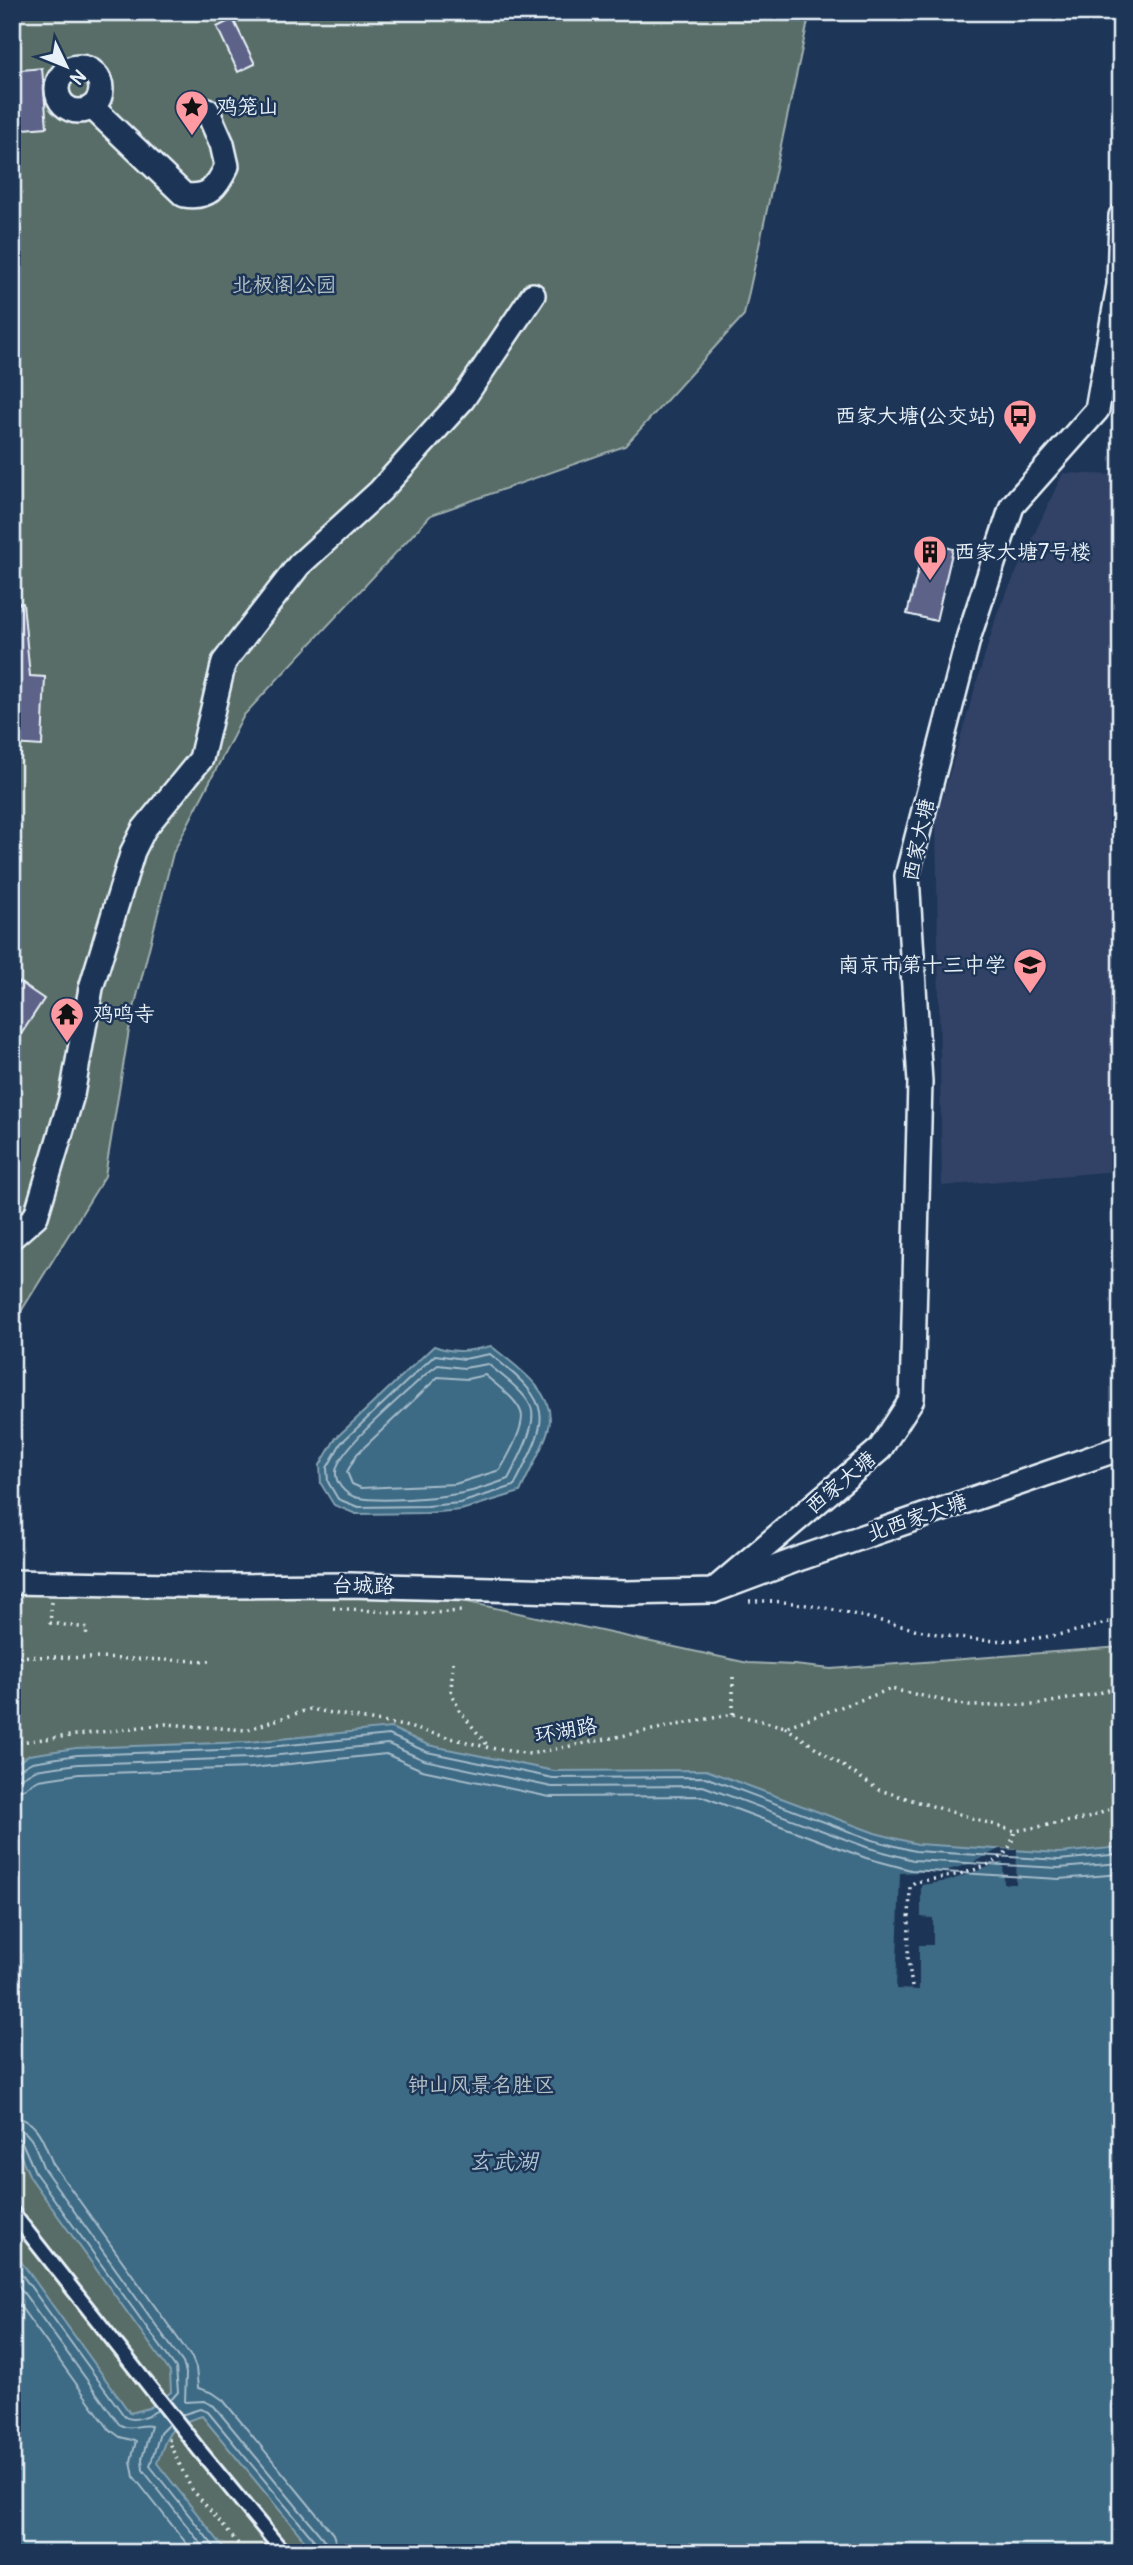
<svg xmlns="http://www.w3.org/2000/svg" width="1133" height="2565" viewBox="0 0 1133 2565" font-family="Pangolin,'LXGW WenKai TC',sans-serif">
<style>
.built{fill:#304266}
.green{fill:#596d68;stroke:#a0afb0;stroke-width:2}
.water{fill:#3e6a84;stroke:#82a0b2;stroke-width:2}
.pier{fill:#1d3557}
.lines{fill:none;stroke-linecap:round;stroke-linejoin:round}
.shore{stroke:#a4bbca;stroke-width:2}
.building{fill:#5d6288;stroke:#e8f1f8;stroke-width:2}
.service-casing{stroke:#e8f1f8;stroke-width:18}
.minor-casing{stroke:#e8f1f8;stroke-width:28}
.path{stroke:#e8f1f8;stroke-width:3.5;stroke-dasharray:2 5;stroke-linecap:butt}
.service{stroke:#1d3557;stroke-width:12}
.minor{stroke:#1d3557;stroke-width:23}
.labels{text-anchor:middle;dominant-baseline:central;stroke-width:5;stroke-linejoin:round;paint-order:stroke}
.poi-label{font-size:21px;fill:#e8f1f8;stroke:#1d3557;text-anchor:start}
.park-label{font-size:21px;fill:#b6c3c6;stroke:#1d3557}
.street-label{font-size:21px;fill:#e8f1f8;stroke:#1d3557}
.water-label{font-size:23px;font-style:italic;fill:#acc2cf;stroke:#1d3557}
</style>
<rect width="100%" height="100%" fill="#1d3557"/>
<filter id="ink" filterUnits="userSpaceOnUse"><feTurbulence type="fractalNoise" baseFrequency=".0143" numOctaves="2"/><feDisplacementMap in="SourceGraphic" scale="14" xChannelSelector="R" yChannelSelector="G"/><feConvolveMatrix kernelMatrix="1 2 1 2 8 2 1 2 1" color-interpolation-filters="sRGB"/></filter>
<g filter="url(#ink)">
<path class="built" d="M1063 473 1121 475V1185L1117 1171 942 1186 936 819 998 611Z"/>
<g class="green">
<path d="M12 12H810L744 315 625 446 431 515 244 715 173 853 130 1024 105 1176 12 1326Z"/>
<path d="M348 1576 748 1663 794 1665 831 1669 1121 1647V2553H12V1581Z"/>
</g>
<g class="water">
<path d="M434 1346C455 1354 470 1351 491 1346 514 1365 557 1392 549 1427 544 1447 528 1473 520 1492L461 1510 427 1513 356 1514 334 1505 321 1484 320 1465 336 1438Z"/>
<path d="M391 1728 428 1745 554 1771 706 1770 875 1833 917 1844 1059 1853 1121 1847V2553H315L202 2416C167 2426 169 2432 157 2463L228 2553H12V2249L130 2413 149 2408 171 2392 170 2372 30 2177 12 2136V1766L29 1755 76 1748 249 1742Z"/>
</g>
<path class="pier" d="M999 1849 1017 1850 1016 1884H1004L1003 1862 948 1881 921 1885V1917L933 1918V1945H919V1990L896 1989 900 1873 945 1871 970 1864Z"/>
<g class="lines">
<g class="shore">
<path d="M490 1354C555 1406 551 1415 514 1486L460 1503 427 1506 358 1507 338 1499 328 1482 327 1468 341 1443 435 1355 464 1359Z"/>
<path d="M488 1364C500 1374 526 1393 531 1407 538 1425 517 1462 508 1479 492 1485 473 1492 457 1494 435 1498 380 1502 359 1498 346 1496 332 1482 337 1467 345 1443 405 1394 426 1374L438 1365 464 1368Z"/>
<path d="M485 1375C496 1385 516 1398 521 1412 526 1424 507 1458 500 1470L455 1484 361 1488 352 1484 347 1472 357 1454 438 1377 467 1379Z"/>
<path d="M12 1771 18 1770 32 1762 77 1755 249 1749 389 1735 427 1752 553 1778 705 1777 872 1840 915 1851 1059 1860 1121 1854"/>
<path d="M12 1780 21 1778 35 1770 78 1764 250 1758 388 1744 424 1760 552 1787 703 1786 869 1848 913 1860 1059 1868 1121 1863"/>
<path d="M12 1790 23 1789 39 1780 79 1774 251 1768 386 1754 422 1770 550 1797 701 1796 866 1858 911 1870 1059 1879 1121 1874"/>
<path d="M12 2117C39 2118 44 2144 53 2164L192 2358 196 2368 198 2388 213 2393 223 2400 333 2534 339 2553"/>
<path d="M12 2127C33 2129 37 2153 44 2169L183 2363 186 2373 185 2402 204 2401 214 2406 325 2541 328 2553"/>
<path d="M12 2136 21 2140 36 2174 176 2368 178 2392 170 2401"/>
<path d="M12 2261 125 2417C134 2422 149 2416 158 2410"/>
<path d="M12 2277 119 2424C131 2432 140 2423 151 2426L142 2459 143 2470 208 2553"/>
<path d="M12 2295 109 2429 120 2437 136 2441 131 2461 134 2477 194 2553"/>
<path d="M181 2415 200 2409 208 2412 318 2545 319 2553"/>
<path d="M169 2424 160 2433 150 2466 219 2553"/>
</g>
</g>
<g class="building">
<path d="M233 19 255 64 238 72 217 27Z"/>
<path d="M42 68 47 127 12 130V71Z"/>
<path d="M925 542 953 549 936 621 907 614Z"/>
<path d="M23 603 30 676 45 677 42 746 12 744 15 667 12 668V604Z"/>
<path d="M19 982 44 999 12 1048V992Z"/>
</g>
<g class="lines">
<g class="service-casing">
<path id="service" d="M12 2212 200 2451 284 2553"/>
</g>
<g class="minor-casing">
<g id="minor">
<circle cx="79" cy="89" r="22"/>
<path d="M92 107 184 195C209 199 217 187 227 166L222 144 207 110"/>
<path d="M12 1237 36 1216 72 1095 91 988 133 851 144 829 201 759 224 662 299 565 380 491 463 399 533 295"/>
<path d="M12 1582 223 1586 350 1585 626 1593 713 1591 801 1558 1121 1448"/>
<path d="M713 1591 880 1449 912 1399 920 1082 907 876 969 636 1012 506 1097 410 1119 285 1121 216"/>
</g>
</g>
<g class="path">
<path d="M749 1601C819 1599 880 1624 948 1636 1006 1647 1065 1637 1121 1618"/>
<path d="M52 1602 50 1623 87 1628 86 1639"/>
<path d="M333 1608 418 1614 462 1611"/>
<path d="M12 1656 211 1661"/>
<path d="M453 1662 451 1690 459 1710 488 1746"/>
<path d="M733 1714V1674"/>
<path d="M785 1727 879 1790 1015 1831 1088 1818 1121 1805"/>
<path d="M12 1743 166 1724 246 1730 310 1709 404 1726 490 1748 530 1754 733 1714 785 1727 891 1689 969 1706 1034 1705 1096 1694 1121 1686"/>
<path d="M912 1987 908 1958 910 1886 915 1882C940 1878 989 1872 1006 1852 1011 1846 1013 1838 1015 1831"/>
<path d="M170 2439 168 2441 191 2488 246 2553"/>
</g>
<use href="#service" class="service"/>
<use href="#minor" class="minor"/>
</g>
</g>
<defs>
<g id="sight-pin" transform="scale(1.75)"><path d="M0 17L-7.5 6A9.5 9.5 0 1 1 7.5 6Z" fill="#ff9aa2" stroke="#1d3557"/><path d="M0-6L1.8-2.2L6-1.7L2.9 1.2L3.7 5.4L0 3.3L-3.7 5.4L-2.9 1.2L-6-1.7L-1.8-2.2Z" fill="#111"/></g>
<g id="bus-pin" transform="scale(1.75)"><path d="M0 17L-7.5 6A9.5 9.5 0 1 1 7.5 6Z" fill="#ff9aa2" stroke="#1d3557"/><path d="M-5-6H5V4H4V6H2V4H-2V6H-4V4H-5ZM-3.5-4V0h7V-4ZM-3.5 1.2v1.5H-2V1.2ZM2 1.2v1.5H3.5V1.2Z" fill="#111"/></g>
<g id="building-pin" transform="scale(1.75)"><path d="M0 17L-7.5 6A9.5 9.5 0 1 1 7.5 6Z" fill="#ff9aa2" stroke="#1d3557"/><path d="M-4-6H4V6H1V3H-1V6H-4ZM-2.5-4.3h1.7v1.8h-1.7ZM.8-4.3h1.7v1.8H.8ZM-2.5-1h1.7V.8h-1.7ZM.8-1h1.7V.8H.8Z" fill="#111"/></g>
<g id="school-pin" transform="scale(1.75)"><path d="M0 17L-7.5 6A9.5 9.5 0 1 1 7.5 6Z" fill="#ff9aa2" stroke="#1d3557"/><path d="M0-5L7-2L0 1L-7-2ZM-4 1L0 2.5L4 1V4Q0 6-4 4Z" fill="#111"/></g>
<g id="temple-pin" transform="scale(1.75)"><path d="M0 17L-7.5 6A9.5 9.5 0 1 1 7.5 6Z" fill="#ff9aa2" stroke="#1d3557"/><path d="M0-6L5-2H3V0L6.5 2.5H4V6H1.5V3h-3V6H-4V2.5H-6.5L-3 0V-2H-5Z" fill="#111"/></g>
</defs>
<g fill-rule="evenodd">
<use href="#sight-pin" x="192" y="107"/>
<use href="#bus-pin" x="1020" y="416"/>
<use href="#building-pin" x="930" y="552"/>
<use href="#school-pin" x="1030" y="965"/>
<use href="#temple-pin" x="67" y="1014"/>
</g>
<g class="labels">
<g class="poi-label">
<text x="216" y="107">鸡笼山</text>
<text x="996" y="416" text-anchor="end">西家大塘(公交站)</text>
<text x="954" y="552">西家大塘7号楼</text>
<text x="1006" y="965" text-anchor="end">南京市第十三中学</text>
<text x="92" y="1014">鸡鸣寺</text>
</g>
<g class="park-label">
<text x="284" y="285">北极阁公园</text>
<text x="481" y="2085">钟山风景名胜区</text>
</g>
<g class="street-label">
<text transform="translate(919 840) rotate(-78)">西家大塘</text>
<text transform="translate(841 1483) rotate(-40)">西家大塘</text>
<text transform="translate(917 1518) rotate(-19)">北西家大塘</text>
<text transform="translate(363 1586) rotate(1)">台城路</text>
<text transform="translate(566 1731) rotate(-10)">环湖路</text>
</g>
<g class="water-label">
<text x="503" y="2161">玄武湖</text>
</g>
</g>
<rect width="1133" height="2565" fill="none" stroke="#1d3557" stroke-width="42"/>
<rect x="21" y="21" width="1091" height="2523" fill="none" stroke="#e8f1f8" stroke-width="2.5" filter="url(#ink)"/>
<g transform="translate(66 66) rotate(133)" stroke="#1d3557" stroke-width="5" paint-order="stroke">
<path d="M0-5L12 26L0 18L-12 26Z" fill="#e8f1f8"/>
<text y="-10" font-size="19" font-weight="bold" text-anchor="middle" fill="#e8f1f8">N</text>
</g>
</svg>
